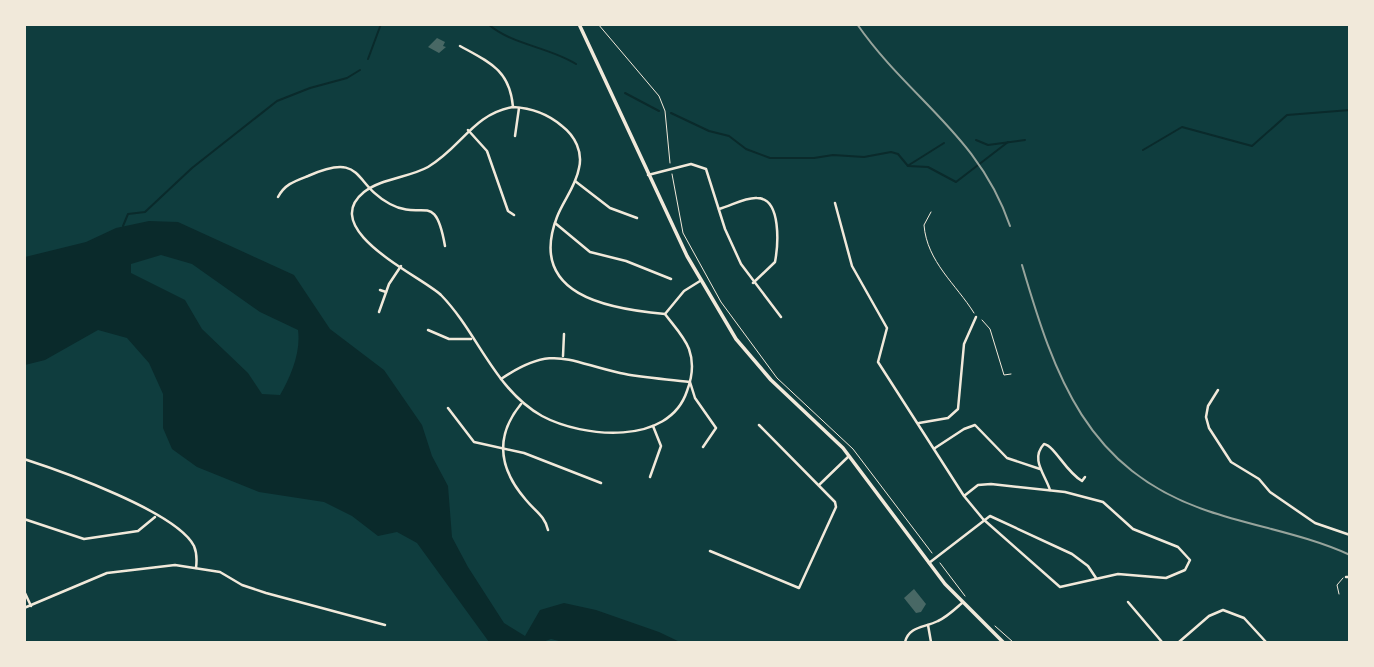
<svg xmlns="http://www.w3.org/2000/svg" width="1374" height="667" viewBox="0 0 1374 667" font-family="'Space Grotesk',sans-serif">
<style>
.water{fill:#0a2a2b;fill-rule:evenodd}
.lines{fill:none;stroke-linecap:round;stroke-linejoin:round}
.stream{stroke:#0a2a2b;stroke-width:2}
.building{fill:#486865}
.path{stroke:#f1e9da;stroke-width:1}
.service{stroke:#f1e9da;stroke-width:1}
.minor{stroke:#f1e9da;stroke-width:2.5}
.secondary{stroke:#f1e9da;stroke-width:3.5}
.rail{stroke:#97a49c;stroke-width:2}
</style>
<rect width="100%" height="100%" fill="#0f3d3e"/>
<path class="water" d="M149 221 178 222 294 275 330 329 384 370 422 425 432 456 448 486 452 537 468 567 504 623 525 636 540 610 564 603 596 610 659 632 680 642H563L551 639 543 642H489L417 543 397 532 378 536 352 516 324 502 259 492 197 467 172 449 163 428V394L149 363 127 338 98 330 45 360 25 365V257L86 242 116 228ZM161 255 192 264 260 312 298 330C301 352 291 376 280 395L262 394 248 373 202 329 185 300 131 273V264Z"/>
<g class="lines">
<g class="stream">
<path d="M488 24C512 45 549 47 576 64"/>
<path d="M368 59 381 24"/>
<path d="M625 93 659 111"/>
<path d="M671 113 709 131 729 136 746 149 770 158H814L833 155 864 157 891 152 898 154 908 166 928 167 956 182 1008 142"/>
<path d="M976 140 988 145 1025 140"/>
<path d="M1143 150 1182 127 1252 146 1287 115 1350 110"/>
<path d="M909 165 944 143"/>
<path d="M123 226 128 214 145 212 192 168 277 101 310 88 347 78 360 70"/>
</g>
</g>
<g class="building">
<path d="M437 38 445 42 443 46 446 47 439 53 428 47Z"/>
<path d="M914 589 926 604 921 612 916 613 904 598Z"/>
</g>
<g class="lines">
<g class="path">
<path d="M598 24 659 96 665 111 670 163"/>
<path d="M672 174 683 233 721 302 777 378 853 449 932 553"/>
<path d="M931 212 924 225C927 262 956 284 974 313"/>
<path d="M982 320 990 329 1004 375 1011 374"/>
<path d="M940 563 965 596"/>
<path d="M995 626 1013 642"/>
</g>
<path class="service" d="M1339 594 1337 585 1343 578"/>
<g class="minor">
<path d="M460 46C489 62 510 70 513 107"/>
<path d="M513 107C532 108 548 114 562 126 575 136 583 152 579 168 576 186 563 201 557 217 527 295 608 309 665 314 673 325 684 336 689 349 694 363 692 378 687 391 669 446 583 438 542 416 494 389 478 333 441 295 421 276 317 230 364 192 382 178 408 178 428 167 461 148 473 114 513 107Z"/>
<path d="M468 130 487 151 508 211 514 215"/>
<path d="M515 136 519 108"/>
<path d="M648 175 691 164 706 169 725 229 741 264 781 317"/>
<path d="M575 181 610 208 637 218"/>
<path d="M278 197C285 184 295 181 308 176 365 151 352 184 390 204 423 222 435 189 445 246"/>
<path d="M835 203 852 266 887 328 878 362 964 496 983 519 1060 587 1118 574 1166 578 1185 570 1190 560 1178 547 1133 529 1103 502 1065 492 991 484 978 485 964 496"/>
<path d="M719 209C731 206 745 197 757 198 782 198 778 246 775 262L753 283"/>
<path d="M555 223 590 252 626 261 671 279"/>
<path d="M380 290 386 292"/>
<path d="M379 312 389 284 401 266"/>
<path d="M665 314 684 291 700 281"/>
<path d="M428 330 449 339H471"/>
<path d="M563 356 564 334"/>
<path d="M501 379C553 344 566 361 620 373 643 378 667 379 690 382L695 398 716 428 703 447"/>
<path d="M1218 390 1208 406 1206 417 1209 428 1231 462 1259 479 1270 492 1315 523 1350 535"/>
<path d="M521 404C494 437 499 469 526 500 535 511 545 516 548 530"/>
<path d="M448 408 474 442 524 453 601 483"/>
<path d="M919 423 948 418 958 409 964 344 976 317"/>
<path d="M935 448 964 429 975 425 1007 458 1040 469"/>
<path d="M24 459C61 471 177 512 194 546 197 553 197 560 196 568"/>
<path d="M650 477 661 446 653 426"/>
<path d="M819 485 849 456"/>
<path d="M1050 490C1045 474 1030 459 1044 444 1055 446 1065 471 1082 481L1085 477"/>
<path d="M24 519 84 539 138 531 155 517"/>
<path d="M710 551 799 588 836 507 835 502 759 425"/>
<path d="M929 563 990 516 1072 554 1088 566 1096 578"/>
<path d="M1346 577H1350"/>
<path d="M24 591 31 606"/>
<path d="M1128 602 1162 642"/>
<path d="M24 608 107 573 175 565 220 572 242 585 266 593 385 625"/>
<path d="M928 625 931 642"/>
<path d="M905 642C909 626 924 628 938 621 947 617 954 610 962 603"/>
<path d="M1179 642 1209 616 1223 610 1244 618 1266 642"/>
</g>
<path class="secondary" d="M579 24 687 256 736 339 771 380 843 448 945 584 1003 642"/>
<g class="rail">
<path d="M857 24C909 99 979 135 1010 226"/>
<path d="M1022 265C1055 377 1086 470 1208 511 1255 527 1304 534 1350 555"/>
</g>
</g>
<rect width="1374" height="667" fill="none" stroke="#f1e9da" stroke-width="52"/>
</svg>
